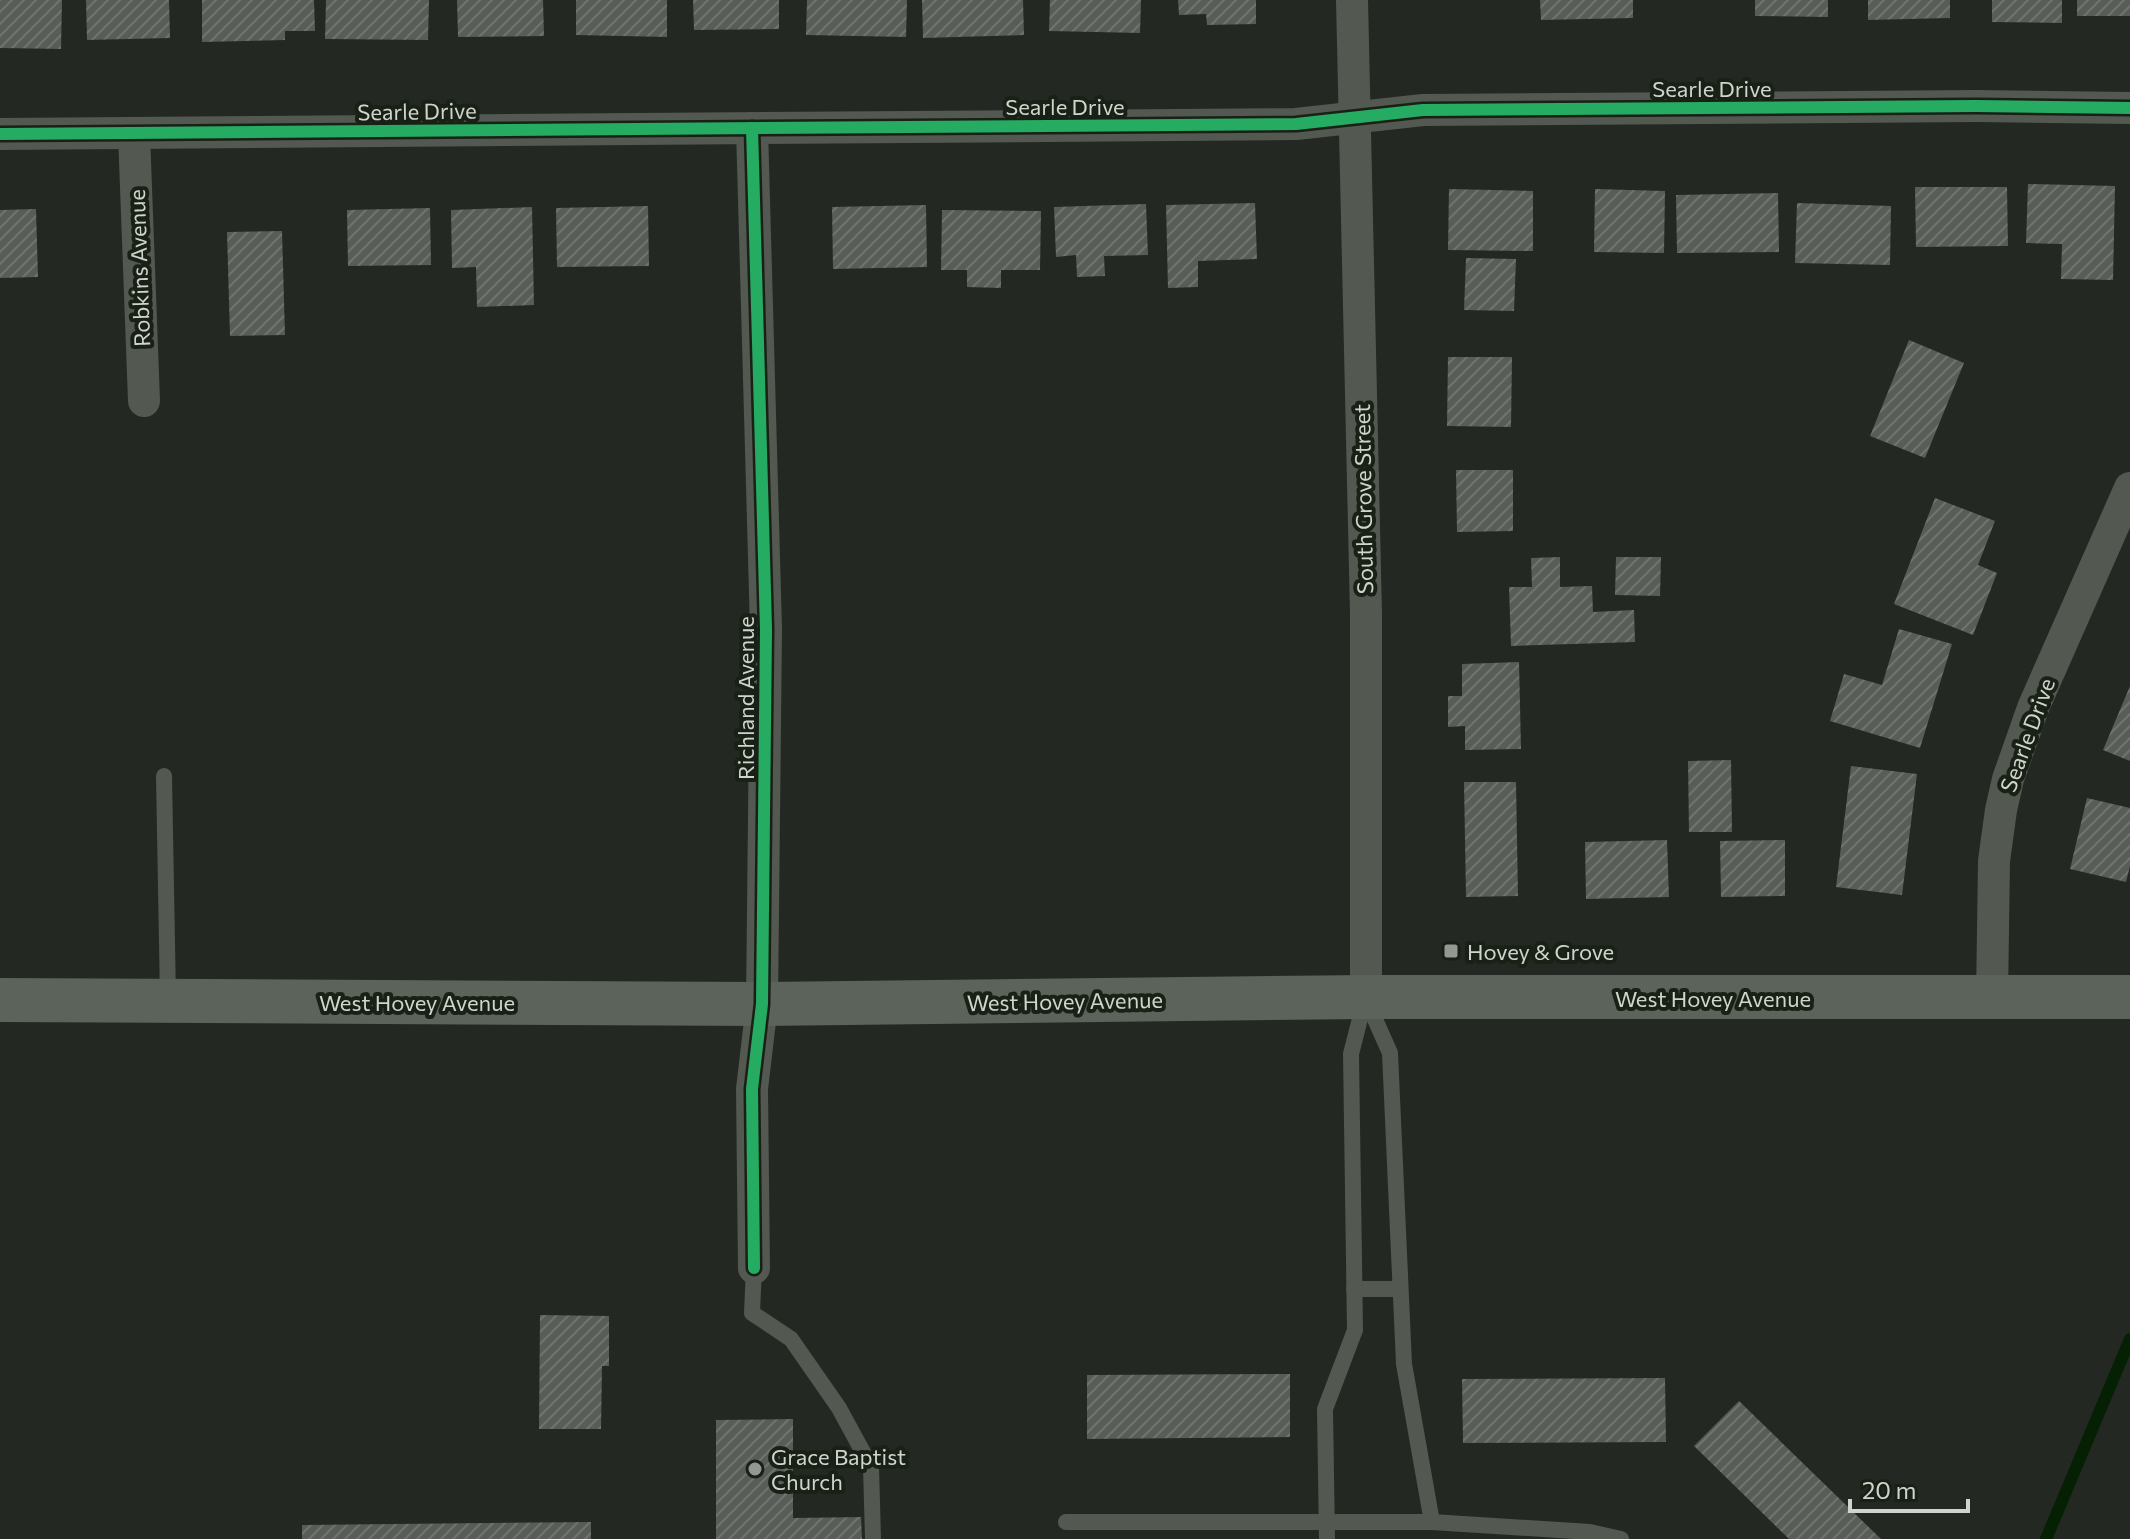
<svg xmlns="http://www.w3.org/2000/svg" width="2130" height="1539" viewBox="0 0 2130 1539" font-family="Commissioner,sans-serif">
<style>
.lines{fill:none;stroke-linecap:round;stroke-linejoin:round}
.stream{stroke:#062003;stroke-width:12}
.building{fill:url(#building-hatch)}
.lane{stroke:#535851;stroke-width:16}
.street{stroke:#535851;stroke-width:32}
.secondary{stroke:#5c635a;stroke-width:44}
.cycleway-casing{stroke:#192116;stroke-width:17}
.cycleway{stroke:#26ab63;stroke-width:12}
.poi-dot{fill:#939892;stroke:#192116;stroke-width:3}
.labels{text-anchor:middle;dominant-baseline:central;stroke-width:8;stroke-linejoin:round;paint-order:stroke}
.street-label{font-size:22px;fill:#cfd4cd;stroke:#192116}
.poi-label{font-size:22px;fill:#cfd4cd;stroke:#192116;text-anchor:start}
</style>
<defs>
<pattern id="building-hatch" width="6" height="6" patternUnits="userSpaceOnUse" patternTransform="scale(2)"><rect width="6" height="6" fill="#595d58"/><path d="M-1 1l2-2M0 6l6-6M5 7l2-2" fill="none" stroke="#70736f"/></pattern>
</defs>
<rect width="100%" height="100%" fill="#232823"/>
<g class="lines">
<path class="stream" d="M2046 1539 2130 1339"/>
</g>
<g class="building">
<path d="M0 0H62L61 49 0 48Z"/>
<path d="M86 0H169L170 38 87 40Z"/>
<path d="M202 0H314L315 31H285V40L202 42Z"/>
<path d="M326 0H429L428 40 325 39Z"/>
<path d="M457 0H543L544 36 458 37Z"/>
<path d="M576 0H667V37L576 35Z"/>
<path d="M693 0H779V29L694 30Z"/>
<path d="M807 0H907L906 37 806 35Z"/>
<path d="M922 0H1023L1024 35 923 38Z"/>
<path d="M1050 0H1141L1140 33 1049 31Z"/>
<path d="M1178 0H1256V24L1207 25 1206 14 1179 15Z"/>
<path d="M1540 0H1633V18L1541 20Z"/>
<path d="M1755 0H1828V17L1755 16Z"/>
<path d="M1868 0H1950V18L1868 20Z"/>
<path d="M1992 0H2062V23L1992 22Z"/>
<rect x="2077" y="0" width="53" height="16"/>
<path d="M2028 184 2115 186 2113 280 2061 279 2062 244 2026 243Z"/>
<path d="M1915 187H2007L2008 246 1916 247Z"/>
<path d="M1449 189 1533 191V251L1448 250Z"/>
<path d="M1595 189 1665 191 1664 253 1594 252Z"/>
<path d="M1778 193 1779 252 1677 253 1676 195Z"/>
<path d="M1255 203 1257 259 1198 261V287L1168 288 1166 205Z"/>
<path d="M1797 203 1891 206 1890 265 1795 263Z"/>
<path d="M1146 204 1148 255 1104 256 1105 276 1077 277 1076 255 1056 257 1054 207Z"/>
<path d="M926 205 927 267 833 269 832 207Z"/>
<path d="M648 206 649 266 557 267 556 208Z"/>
<path d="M532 207 534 305 477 307 476 267 452 268 451 210Z"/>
<path d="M430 208 431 265 348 266 347 210Z"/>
<path d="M36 209 38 277 0 278V210Z"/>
<path d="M942 210 1041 211 1040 270H1001V288L967 287V270H941Z"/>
<path d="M282 231 285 335 230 336 227 232Z"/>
<path d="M1466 258 1516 259 1514 311 1464 310Z"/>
<path d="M1909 340 1964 363 1925 458 1870 436Z"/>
<path d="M1448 357H1512L1511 427 1447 426Z"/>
<path d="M1456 470H1513V531L1457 532Z"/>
<path d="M1935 498 1995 521 1978 565 1997 573 1973 635 1894 604Z"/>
<path d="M1560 557V587L1592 586 1593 612 1634 610 1635 642 1511 646 1509 587H1532L1531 558Z"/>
<path d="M1616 557H1661L1660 596 1615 595Z"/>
<path d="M1899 629 1952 644 1920 748 1830 721 1844 674 1882 685Z"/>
<path d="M1519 662 1521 749 1465 750V726L1448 727V696H1462V664Z"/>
<path d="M2130 686V761L2103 750Z"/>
<path d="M1731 760 1732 832H1689L1688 761Z"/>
<path d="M1851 766 1917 774 1902 895 1836 887Z"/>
<path d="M1464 782H1516L1518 896 1466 897Z"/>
<path d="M2087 798 2130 808V866L2126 882 2070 869Z"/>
<path d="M1667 840 1669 897 1586 899 1585 842Z"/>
<path d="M1785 840V896L1721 897 1720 841Z"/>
<path d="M540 1315 609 1316V1366H602L601 1429H539Z"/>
<path d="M1290 1374V1437L1087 1439V1375Z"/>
<path d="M1665 1378 1666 1442 1463 1443 1462 1379Z"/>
<path d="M1739 1401 1881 1539H1789L1694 1446Z"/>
<path d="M793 1419V1518L861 1517 862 1539H716V1420Z"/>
<path d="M591 1522V1539H302V1525Z"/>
</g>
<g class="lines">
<g class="lane">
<path d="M164 776 168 999"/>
<path d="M1366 999 1390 1053 1404 1364 1432 1522"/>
<path d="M754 1268 752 1313 791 1339 839 1408 871 1467 873 1539"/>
<path d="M1354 1289H1399"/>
<path d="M1066 1522H1432L1590 1532 1621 1539"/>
<path d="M1327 1539 1325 1409 1355 1330 1351 1054 1365 999"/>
</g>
<g class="street">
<path d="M1352 0 1366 614V997"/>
<path d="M752 128 766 629 762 1004 752 1089 754 1268"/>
<path d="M0 134 1296 124 1423 110 1976 106 2130 108"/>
<path d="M134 134 144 401"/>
<path d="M1992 998 1994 861 2001 810 2008 779 2033 708 2130 488"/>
</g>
<path class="secondary" d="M0 1000 762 1004 1366 997H2130"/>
<g class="cycleway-casing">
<g id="cycleway">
<path d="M752 128 766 629 762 1004 752 1089 754 1268"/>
<path d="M0 134 1296 124 1423 110 1976 106 2130 108"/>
</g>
</g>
<use href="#cycleway" class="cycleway"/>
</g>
<g class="poi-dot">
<rect x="1443" y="943" width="16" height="16" rx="4"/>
<circle cx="755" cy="1469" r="8"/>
</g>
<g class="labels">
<g class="street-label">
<text x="1712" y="88">Searle Drive</text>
<text x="1065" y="106">Searle Drive</text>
<text transform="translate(417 111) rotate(-1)">Searle Drive</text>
<text transform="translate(139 268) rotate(-92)">Robkins Avenue</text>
<text transform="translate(1363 499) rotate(-91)">South Grove Street</text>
<text transform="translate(745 698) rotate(-90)">Richland Avenue</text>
<text transform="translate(2027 735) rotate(-70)">Searle Drive</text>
<text x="1713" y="998">West Hovey Avenue</text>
<text transform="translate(1065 1001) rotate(-1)">West Hovey Avenue</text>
<text x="417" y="1002">West Hovey Avenue</text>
</g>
<g class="poi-label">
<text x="1467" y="951">Hovey &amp; Grove</text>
<text x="771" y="1456">Grace Baptist<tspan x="771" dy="25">Church</tspan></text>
</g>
</g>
<path d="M1850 1499v12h118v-12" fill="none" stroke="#cfd4cd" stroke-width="4"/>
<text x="1862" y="1499" font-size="24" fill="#cfd4cd" stroke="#192116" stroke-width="6" paint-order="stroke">20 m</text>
</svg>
